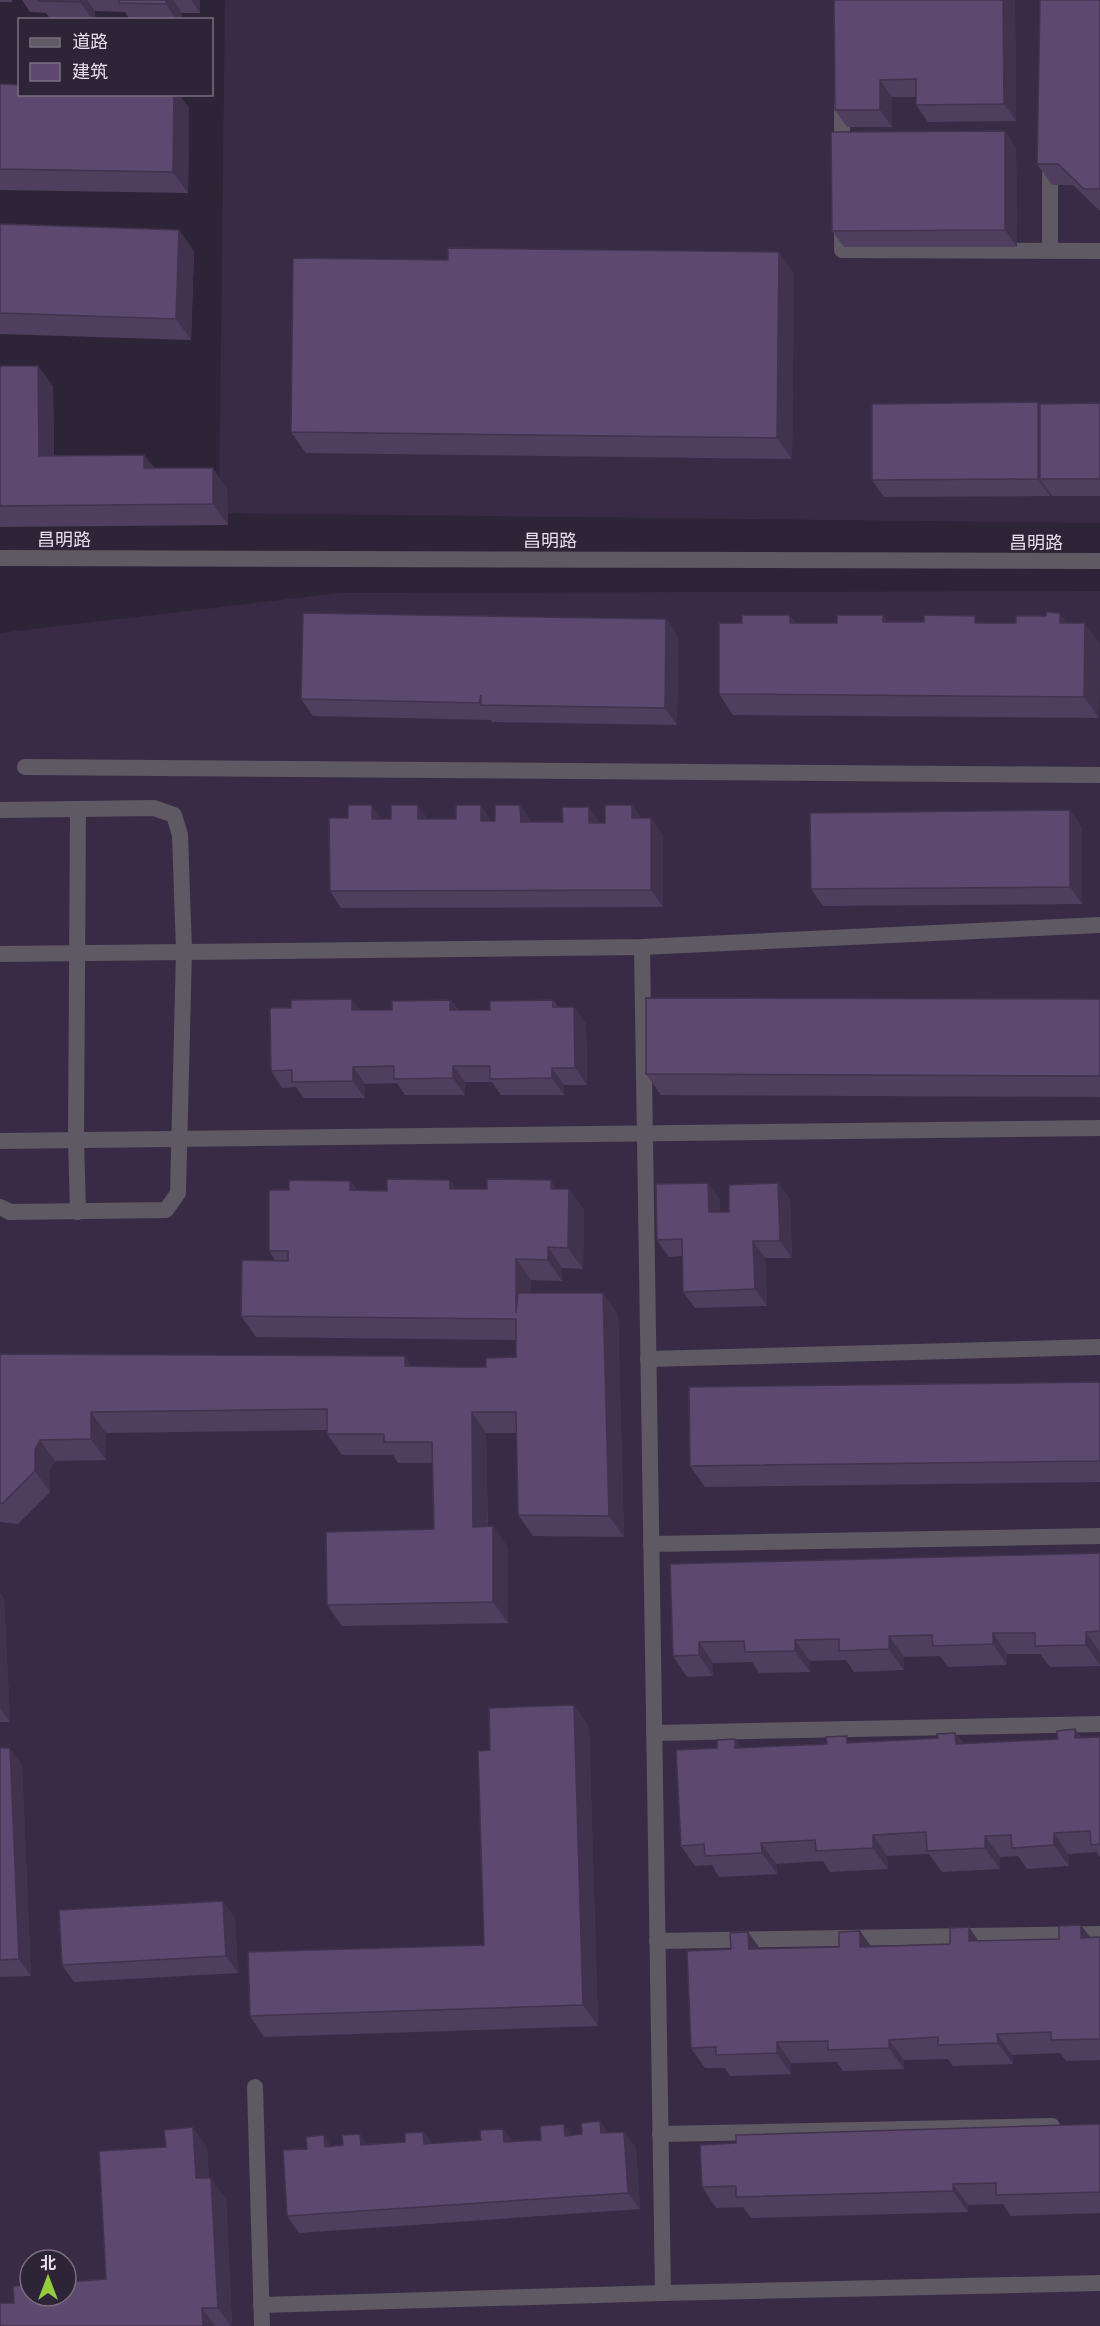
<svg xmlns="http://www.w3.org/2000/svg" width="1100" height="2326" viewBox="0 0 1100 2326" font-family="Mulish,'Noto Sans SC',sans-serif">
<style>
.built{fill:#392b45;fill-rule:evenodd}
.lines{fill:none;stroke-linecap:round;stroke-linejoin:round}
.service{stroke:#5e5963;stroke-width:16}
.minor{stroke:#5e5963;stroke-width:16}
.tertiary{stroke:#5e5963;stroke-width:16}
.wall{fill:#503e5f}
.shaded-wall{fill:#41324e}
.building{fill:#5d486f;stroke:#41324e;stroke-width:1.5}
.labels{text-anchor:middle;dominant-baseline:central;stroke-width:5;stroke-linejoin:round;paint-order:stroke}
.street-label{font-size:18px;fill:#e6dfec;stroke:#2e2437}
</style>
<rect width="100%" height="100%" fill="#2e2437"/>
<g class="built">
<path d="M225 0H1100V523L219 513Z"/>
<path d="M1100 591V2326H0V633L340 593ZM30 2260H66V2296H30Z"/>
</g>
<g class="lines">
<g class="service">
<path d="M842 98V153"/>
<path d="M842 224V250L1100 251"/>
<path d="M1050 250V161"/>
<path d="M25 767 1100 775"/>
<path d="M78 809 76 1139 78 1212"/>
<path d="M0 810 154 808 174 815 180 835 184 951 178 1193 166 1210 10 1212 0 1207"/>
<path d="M642 947 663 2293"/>
<path d="M0 954 642 947 1100 925"/>
<path d="M0 1141 1100 1128"/>
<path d="M648 1359 1100 1347"/>
<path d="M651 1544 1100 1536"/>
</g>
<g class="minor">
<path d="M654 1733 1100 1724"/>
<path d="M657 1941 1100 1934"/>
<path d="M255 2087 262 2326"/>
<path d="M660 2134 1052 2126"/>
<path d="M261 2305 663 2293 1100 2283"/>
</g>
<path class="tertiary" d="M0 558 1100 561"/>
</g>
<g class="wall">
<rect x="0" y="0" width="12" height="2"/>
<path d="M22 0H200V13H182L181 20H130L125 12 95 11V20H51L46 13 30 12Z"/>
<path d="M834 0H1015L1016 121 928 122 916 105V97H892V127H847L835 110Z"/>
<path d="M1100 0V210H1099L1073 185H1052L1037 164Z"/>
<path d="M0 84 189 108 188 193 0 190Z"/>
<path d="M1005 131 1016 148 1017 247H844L832 231Z"/>
<path d="M0 224 194 251 191 340 0 334Z"/>
<path d="M448 260 794 273 792 459 306 453 291 432Z"/>
<path d="M0 366H38L53 387 54 456 144 455 154 468 227 489 228 525 0 527Z"/>
<path d="M1038 402 1040 405 1100 403V496H1052L1050 493V496L884 497 872 480Z"/>
<path d="M790 615 795 623H837L888 622 1016 623H1066L1100 644 1099 718 733 715 719 694 742 623Z"/>
<path d="M666 619 678 636 677 725 492 722 491 720 313 716 301 699Z"/>
<path d="M632 805 641 818 663 835V907L341 908 330 891 382 819 605 823Z"/>
<path d="M1082 827V904L823 906 811 889Z"/>
<path d="M1100 999V1097L661 1095 646 1074Z"/>
<path d="M450 1000 458 1010H490L553 1000 558 1007H574L586 1024 587 1085H564V1095H501L492 1082H465V1095H405L397 1083 365 1084V1098H304L296 1087 282 1088 271 1071 360 1010H392Z"/>
<path d="M350 1181 357 1190 569 1189 584 1210 583 1269 562 1268V1281L531 1280V1293L618 1314 624 1537 533 1536 518 1515 517 1433H486L488 1527 508 1547V1623L342 1626 327 1605 434 1529 432 1463H398L393 1455H342L327 1434V1430L106 1433V1460L55 1461 49 1471 50 1492 18 1524 0 1522V1354L405 1356 411 1366 457 1367H486L516 1357V1340L256 1337 241 1316 275 1260 269 1251 289 1190Z"/>
<path d="M778 1183 790 1200 792 1258H765L767 1306 695 1308 683 1292 682 1256 669 1257 657 1240 720 1199V1212H729Z"/>
<path d="M1100 1382V1482L705 1487 690 1466Z"/>
<path d="M1100 1553V1666L1050 1667 1040 1654H1007V1665L948 1667 940 1656 904 1657V1670L854 1672 846 1660 810 1661V1672L759 1673 752 1662 713 1663V1676L687 1677 673 1656 670 1564Z"/>
<path d="M0 1593 4 1599 10 1722H0Z"/>
<path d="M589 1726 598 2026 264 2037 250 2016 484 1945 490 1750Z"/>
<path d="M1075 1729 1081 1738 1100 1737V1857L1096 1852 1068 1854 1069 1866 1027 1869 1018 1856 1000 1857V1869L942 1872 929 1854 887 1856 888 1869 830 1872 823 1861 776 1864 777 1874 719 1877 712 1865 695 1866 681 1846 717 1748 735 1739 741 1748 938 1738 955 1733 963 1743 1058 1739Z"/>
<path d="M0 1748 22 1765 31 1976 0 1977Z"/>
<path d="M235 1918 238 1973 74 1982 62 1965Z"/>
<path d="M1081 1925 1090 1937H1100V2060L1066 2061 1060 2053 1012 2055 1013 2064 953 2066 948 2059 904 2060V2069L843 2071 837 2062 791 2063V2074L730 2076 725 2068H705L691 2048 731 1949 748 1932 760 1949 839 1947 860 1931 871 1947 950 1944 969 1927 978 1941 1059 1939Z"/>
<path d="M600 2121 608 2133 624 2132 636 2148 640 2209 299 2233 287 2216 307 2149 331 2146 405 2142 423 2132 432 2143 481 2140 503 2129 512 2141 541 2140 582 2134Z"/>
<path d="M1100 2124V2213L1011 2216 1003 2204 968 2205V2212L751 2218 743 2207 716 2208 702 2187Z"/>
<path d="M207 2148 209 2178 226 2199 232 2326H0L14 2303 106 2279Z"/>
</g>
<g class="shaded-wall">
<path d="M80 0H87L95 11V20H93L80 2Z"/>
<path d="M166 0H173L182 13 181 20H177L166 4Z"/>
<path d="M191 0H200V13Z"/>
<path d="M1003 0H1015L1016 121 1004 104Z"/>
<path d="M880 80 892 97V127L880 110Z"/>
<path d="M174 94H179L189 108 188 193 173 172Z"/>
<path d="M1005 131 1016 148 1017 247 1005 230Z"/>
<path d="M179 230 194 251 191 340 176 319Z"/>
<path d="M779 252 794 273 792 459 777 438Z"/>
<path d="M38 366 53 387 54 477 39 456Z"/>
<path d="M1038 402 1050 419 1040 479 1050 493V496L1038 479Z"/>
<path d="M144 455 159 476 144 468Z"/>
<path d="M213 468 227 489 228 525 213 504Z"/>
<path d="M1060 613 1074 634 1060 623Z"/>
<path d="M790 615 805 636 790 623Z"/>
<path d="M883 615 898 636 883 622Z"/>
<path d="M666 619 678 636 677 725 665 708Z"/>
<path d="M1085 623 1100 644 1099 718 1084 697Z"/>
<path d="M372 805 384 822 372 819Z"/>
<path d="M418 805 430 822 418 819Z"/>
<path d="M481 805 492 822 481 821Z"/>
<path d="M520 805 532 822 533 839 521 822Z"/>
<path d="M632 805 643 822 632 818Z"/>
<path d="M589 807 601 824 589 823Z"/>
<path d="M1070 810 1082 827V904L1070 887Z"/>
<path d="M651 818 663 835V907L651 890Z"/>
<path d="M352 999 364 1016 352 1010Z"/>
<path d="M450 1000 462 1017 450 1010Z"/>
<path d="M574 1007 586 1024 587 1085 575 1068Z"/>
<path d="M453 1066 465 1082V1095L453 1078Z"/>
<path d="M353 1067 365 1084V1098L353 1081Z"/>
<path d="M552 1068 564 1085V1095L552 1078Z"/>
<path d="M450 1180 465 1201 450 1189Z"/>
<path d="M551 1180 566 1201 551 1189Z"/>
<path d="M350 1181 365 1202 350 1190Z"/>
<path d="M708 1183 720 1199 721 1229 709 1212Z"/>
<path d="M778 1183 790 1200 792 1258 780 1241Z"/>
<path d="M569 1189 584 1210 583 1269 568 1248Z"/>
<path d="M753 1241 765 1258 767 1306 755 1289Z"/>
<path d="M548 1247 562 1268V1281L548 1260Z"/>
<path d="M516 1259 531 1280 530 1334 516 1313Z"/>
<path d="M603 1293 618 1314 624 1537 609 1516Z"/>
<path d="M405 1356 419 1377 405 1366Z"/>
<path d="M91 1412 106 1433V1460L91 1439Z"/>
<path d="M472 1412 486 1433 488 1548 473 1527Z"/>
<path d="M40 1440 55 1461 49 1471 50 1492 35 1471V1450Z"/>
<path d="M493 1526 508 1547V1623L493 1602Z"/>
<path d="M0 1593 4 1599 10 1722 0 1708Z"/>
<path d="M1086 1632 1100 1652V1665L1086 1645Z"/>
<path d="M993 1633 1007 1654V1665L993 1644Z"/>
<path d="M889 1636 904 1657V1670L889 1649Z"/>
<path d="M795 1640 810 1661V1672L795 1651Z"/>
<path d="M699 1642 713 1663V1676L699 1655Z"/>
<path d="M574 1705 589 1726 598 2026 583 2005Z"/>
<path d="M1075 1729 1090 1750 1075 1738Z"/>
<path d="M955 1733 970 1754 956 1744Z"/>
<path d="M735 1739 750 1760 735 1748Z"/>
<path d="M10 1748 22 1765 31 1976 19 1959Z"/>
<path d="M1054 1833 1068 1854 1069 1866 1054 1845Z"/>
<path d="M873 1835 887 1856 888 1869 873 1848Z"/>
<path d="M985 1836 1000 1857V1869L985 1848Z"/>
<path d="M761 1843 776 1864 777 1874 762 1853Z"/>
<path d="M223 1901 235 1918 238 1973 226 1956Z"/>
<path d="M1081 1925 1096 1946 1081 1938Z"/>
<path d="M969 1927 983 1948 969 1941Z"/>
<path d="M860 1931 875 1952 860 1947Z"/>
<path d="M748 1932 763 1953 749 1949Z"/>
<path d="M997 2034 1012 2055 1013 2064 998 2043Z"/>
<path d="M889 2040 904 2060V2069L889 2048Z"/>
<path d="M777 2042 791 2063V2074L777 2053Z"/>
<path d="M600 2121 612 2138 601 2133Z"/>
<path d="M564 2124 576 2141 565 2136Z"/>
<path d="M193 2127 207 2148 210 2199 196 2178Z"/>
<path d="M503 2129 515 2145 504 2142Z"/>
<path d="M423 2132 435 2148 424 2144Z"/>
<path d="M624 2132 636 2148 640 2209 628 2193Z"/>
<path d="M360 2134 372 2151 361 2145Z"/>
<path d="M324 2135 335 2152 325 2147Z"/>
<path d="M211 2178 226 2199 232 2326H230L218 2308Z"/>
<path d="M953 2184 968 2205V2212L953 2191Z"/>
<path d="M202 2308 215 2326H203Z"/>
</g>
<g class="building">
<path d="M38 0H80V2L38 1Z"/>
<path d="M119 0H166V4L119 3Z"/>
<path d="M834 0H1003L1004 104 916 105V79L880 80V110H835Z"/>
<path d="M1040 0H1100V189H1084L1058 164H1037Z"/>
<path d="M0 84 20 85V94H174L173 172 0 169Z"/>
<path d="M1005 131V230L832 231 831 132Z"/>
<path d="M0 224 179 230 176 319 0 313Z"/>
<path d="M448 248 779 252 777 438 291 432 293 258 448 260Z"/>
<path d="M0 366H38L39 456 144 455V468H213V504L0 506Z"/>
<path d="M1038 402V479L872 480V404Z"/>
<path d="M1100 403V479H1040V404Z"/>
<path d="M1046 612 1060 613V623H1085L1084 697 719 694V623H742V615H790V623H837V615H883V622H924V615L975 616V623H1016V616H1046Z"/>
<path d="M303 613 666 619 665 708 481 705V695L479 703 301 699Z"/>
<path d="M348 805H372V819H391V805H418V819H456V805H481V821H495V805H520L521 822H563L562 807H589V823H605V805H632V818H651V890L330 891 329 818H348Z"/>
<path d="M1070 810V887L811 889 810 813Z"/>
<path d="M646 998 1100 999V1076L646 1074Z"/>
<path d="M352 999V1010H392V1001L450 1000V1010H490V1001L553 1000V1007H574L575 1068H552V1078L490 1079V1066H453V1078L394 1079V1066L353 1067V1081L292 1082V1070L271 1071 270 1008H291V1000Z"/>
<path d="M387 1179 450 1180V1189H487V1179L551 1180V1189H569L568 1248 548 1247V1260L516 1259V1313L518 1293H603L609 1516 518 1515 516 1412H472L473 1527 493 1526V1602L327 1605 326 1532 434 1529 432 1442H384V1434H327V1409L91 1412V1439L40 1440 35 1450V1471L3 1503H0V1354L405 1356V1366L457 1367H486V1358L516 1357V1319L241 1316 242 1260 288 1261V1251H269V1190H289V1180L350 1181V1190L387 1191Z"/>
<path d="M708 1183 709 1212H729V1185L778 1183 780 1241H753L755 1289 683 1292 682 1239 657 1240 656 1184Z"/>
<path d="M1100 1382V1461L690 1466 689 1387Z"/>
<path d="M1100 1553V1631L1086 1632V1645L1035 1646V1633H993V1644L933 1646 932 1635 889 1636V1649L839 1651V1639L795 1640V1651L745 1652 744 1641 699 1642V1655L673 1656 670 1564Z"/>
<path d="M574 1705 583 2005 250 2016 248 1952 484 1945 478 1751 490 1750 489 1708Z"/>
<path d="M1075 1729V1738L1100 1737V1844L1091 1845 1090 1831 1054 1833V1845L1012 1848 1011 1835 985 1836V1848L927 1851 926 1832 873 1835V1848L816 1851 815 1840 761 1843 762 1853 705 1856 704 1844 681 1846 676 1750 717 1748V1740L735 1739V1748L827 1744 826 1737 847 1736V1743L938 1738 937 1734 955 1733 956 1744 1058 1739 1057 1731Z"/>
<path d="M0 1748H10L19 1959 0 1960Z"/>
<path d="M223 1901 226 1956 62 1965 59 1910Z"/>
<path d="M1081 1925V1938L1100 1937V2039L1051 2040V2032L997 2034 998 2043 938 2045V2037L889 2040V2048L828 2050V2041L777 2042V2053L716 2055V2047L691 2048 687 1951 731 1949 730 1933 748 1932 749 1949 839 1947V1932L860 1931V1947L950 1944V1928L969 1927V1941L1059 1939V1926Z"/>
<path d="M600 2121 601 2133 624 2132 628 2193 287 2216 283 2150 307 2149 306 2137 324 2135 325 2147 343 2145 342 2135 360 2134 361 2145 405 2142V2133L423 2132 424 2144 481 2140 480 2130 503 2129 504 2142 541 2140 540 2126 564 2124 565 2136 582 2134 581 2123Z"/>
<path d="M1100 2124V2192L996 2195V2183L953 2184V2191L736 2197V2186L702 2187 700 2145 736 2143V2135Z"/>
<path d="M193 2127 196 2178H211L218 2308H202L203 2326H0V2303H14L13 2286 30 2285V2296H66V2282L106 2279 99 2151 166 2147 164 2130Z"/>
</g>
<g class="labels">
<g class="street-label">
<text x="64" y="539">昌明路</text>
<text x="550" y="540">昌明路</text>
<text x="1036" y="542">昌明路</text>
</g>
</g>
<rect x="18" y="18" width="195" height="78" fill="#2e2437" stroke="#786f7f" stroke-width="1.5"/>
<rect x="30" y="38" width="30" height="9" fill="#5e5963" stroke="#786f7f" stroke-width="1.5"/>
<text x="72" y="48" font-size="18" fill="#e6dfec">道路</text>
<rect x="30" y="63" width="30" height="18" fill="#5d486f" stroke="#786f7f" stroke-width="1.5"/>
<text x="72" y="78" font-size="18" fill="#e6dfec">建筑</text>
<g transform="translate(48 2278)"><circle r="28" fill="#2e2437" stroke="#786f7f" stroke-width="1.5"/>
<path d="M0-4.5L10 22L0 15L-10 22Z" fill="#93cc3d"/>
<text y="-9" font-size="16" font-weight="bold" text-anchor="middle" fill="#e6dfec">北</text>
</g>
</svg>
